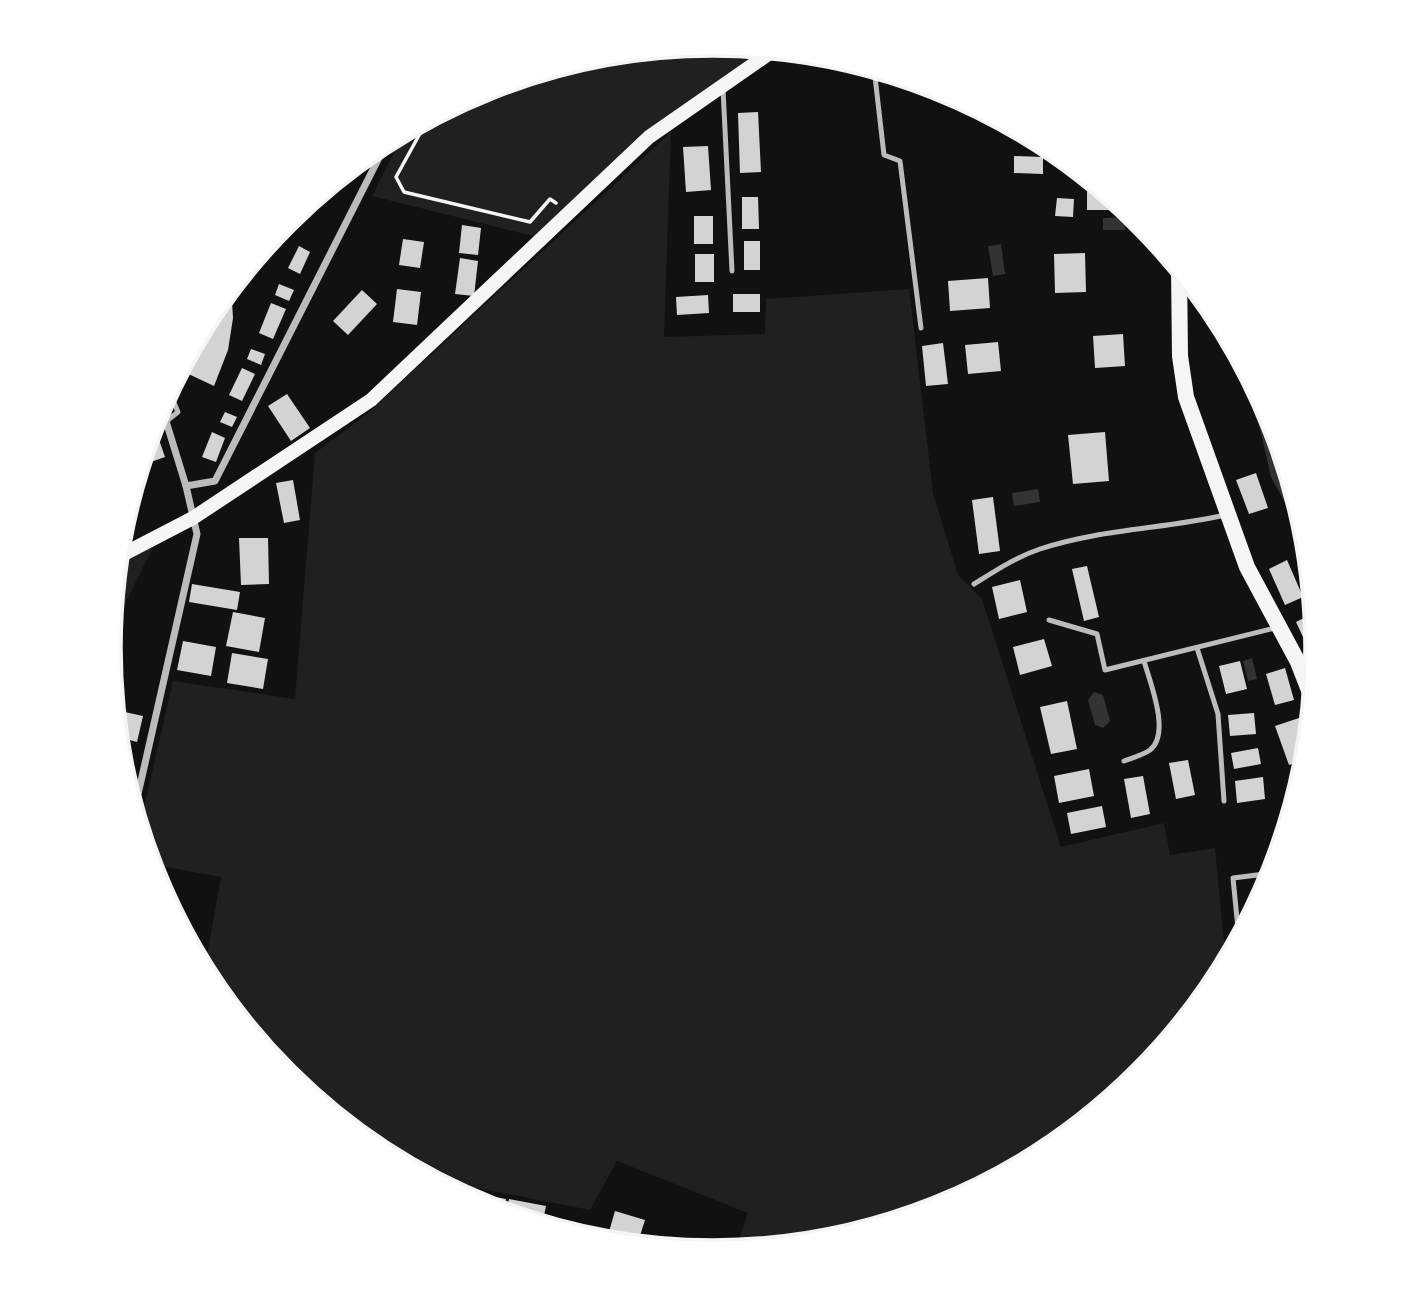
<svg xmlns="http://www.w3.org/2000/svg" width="1426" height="1296" viewBox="0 0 1426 1296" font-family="'Source Sans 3',sans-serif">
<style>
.green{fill:#202020}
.water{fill:#333}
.building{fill:#d3d3d3}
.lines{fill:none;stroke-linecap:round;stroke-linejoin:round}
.path{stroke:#f5f5f5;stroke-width:3.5}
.service{stroke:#bcbcbc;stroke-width:5}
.minor{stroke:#bcbcbc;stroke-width:7}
.secondary{stroke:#f5f5f5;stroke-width:14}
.primary{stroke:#f5f5f5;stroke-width:16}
.rim{fill:none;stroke:#f5f5f5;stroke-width:3.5}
</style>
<rect width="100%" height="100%" fill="#111"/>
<g class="green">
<path d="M713 44 774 50 649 137 541 238 372 196 405 131 482 90 596 55Z"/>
<path d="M671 132 664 337 765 334 766 299 909 289 933 493 958 575 982 599 1061 847 1164 823 1170 855 1215 848 1226 963 1215 984 1140 1076 1048 1151 944 1206 830 1241 735 1250 748 1213 617 1161 590 1210 431 1179 377 1150 285 1075 210 983 204 972 221 877 150 864 139 829 173 681 295 699 315 453 367 414Z"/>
<path d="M154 545 110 634 117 565Z"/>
</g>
<g class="water">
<path d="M1125 217V230H1103V218Z"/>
<path d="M1001 244 1005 274 993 276 988 246Z"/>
<path d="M1247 372 1271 417 1306 530 1307 543 1271 477Z"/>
<path d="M1038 489 1040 502 1014 506 1012 493Z"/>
<path d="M1252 658 1257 679 1248 681 1243 661Z"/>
<path d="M1094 692 1103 695 1110 721 1103 728 1095 725 1088 700Z"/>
</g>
<g class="building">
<path d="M758 112 761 172 740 173 738 113Z"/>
<path d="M708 146 711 190 686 192 683 147Z"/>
<path d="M1014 156 1043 157V174L1014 173Z"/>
<path d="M1087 177 1121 205V210H1087Z"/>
<path d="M742 197H758L759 229H742Z"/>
<path d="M1057 198 1074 199 1073 217 1055 216Z"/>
<rect x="694" y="216" width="19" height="28"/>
<path d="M462 225 481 228 478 255 459 253Z"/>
<path d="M403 239 424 242 420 268 399 265Z"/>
<rect x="744" y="241" width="16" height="29"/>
<path d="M299 246 310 252 300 274 288 268Z"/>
<path d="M1085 253 1086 292 1055 293 1054 254Z"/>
<rect x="695" y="254" width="19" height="28"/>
<path d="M460 258 478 261 474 296 455 294Z"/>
<path d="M988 278 990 308 950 311 948 281Z"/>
<path d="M279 284 294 290 289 301 275 295Z"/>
<path d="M231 287 233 318 228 350 214 386 180 370 211 312Z"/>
<path d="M397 289 421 292 417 325 393 322Z"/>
<path d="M362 290 377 304 348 335 333 321Z"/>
<rect x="733" y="294" width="27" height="18"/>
<path d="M708 295 709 313 677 315 676 297Z"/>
<path d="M271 303 286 309 273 339 259 333Z"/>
<path d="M1123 334 1125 366 1095 368 1093 336Z"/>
<path d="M998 342 1001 371 968 374 965 345Z"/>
<path d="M943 343 948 384 926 386 922 346Z"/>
<path d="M251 349 265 354 261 365 247 359Z"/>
<path d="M242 368 255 374 242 401 229 395Z"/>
<path d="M287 394 310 428 291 441 268 406Z"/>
<path d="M225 412 237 417 232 427 220 422Z"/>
<path d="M156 431 165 457 148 463 144 452 150 433Z"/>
<path d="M212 432 225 438 216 462 202 457Z"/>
<path d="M1105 432 1109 481 1073 484 1068 435Z"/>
<path d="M1256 473 1268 508 1249 514 1236 480Z"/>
<path d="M293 480 300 520 284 523 276 483Z"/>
<path d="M993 497 1000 551 979 554 972 500Z"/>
<path d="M239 538H268L269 584 241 585Z"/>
<path d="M1287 560 1303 597 1285 605 1269 569Z"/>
<path d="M1087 566 1099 617 1084 621 1072 569Z"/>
<path d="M1020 580 1027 612 999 619 992 587Z"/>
<path d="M192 584 240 592 237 610 189 602Z"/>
<path d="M233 612 265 618 259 652 226 646Z"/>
<path d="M1314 613 1317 648 1310 652 1296 622Z"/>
<path d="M1044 639 1052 666 1020 675 1013 647Z"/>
<path d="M183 641 216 647 211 676 177 670Z"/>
<path d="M232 653 268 659 263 689 227 683Z"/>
<path d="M1240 661 1247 689 1226 694 1219 666Z"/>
<path d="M1285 668 1294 700 1275 705 1266 674Z"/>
<path d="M1067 701 1077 749 1051 754 1040 707Z"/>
<path d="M120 711 143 716 137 742 118 737 116 726Z"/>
<path d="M1254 713 1256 734 1230 736 1228 715Z"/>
<path d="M1299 718 1308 743 1306 759 1289 765 1275 726Z"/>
<path d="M1258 748 1261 764 1234 769 1231 753Z"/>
<path d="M1188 760 1195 795 1176 799 1169 763Z"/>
<path d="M1089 769 1094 796 1059 803 1054 776Z"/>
<path d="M1143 776 1150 814 1131 818 1124 779Z"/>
<path d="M1263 777 1265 799 1237 803 1235 781Z"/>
<path d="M1102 806 1106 827 1071 834 1067 813Z"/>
<path d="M469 1192 506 1199 503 1213 481 1206 468 1199Z"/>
<path d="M509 1199 546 1206 542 1225 506 1214Z"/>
<path d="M615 1211 645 1220 637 1245 606 1242Z"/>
<path d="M673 1238 705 1248 704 1251 670 1248Z"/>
</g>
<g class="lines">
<path class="path" d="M428 119 396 177 404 192 530 222 550 199 556 203"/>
<g class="service">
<path d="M874 68 884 155 900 161 921 328"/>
<path d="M723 89 732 271"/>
<path d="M168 420 178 412 169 391"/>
<path d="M974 584C995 571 1016 557 1040 549 1100 529 1164 529 1225 515"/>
<path d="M1049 620 1097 634 1105 670 1275 628"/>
<path d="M1197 648 1218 714 1224 801"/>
<path d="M1124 761C1132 758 1143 755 1150 750 1171 734 1150 682 1144 661"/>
<path d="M1239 939 1233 878 1273 873"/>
</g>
<g class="minor">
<path d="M186 486 215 481 388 140"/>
<path d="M134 812 197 534 186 486 161 405"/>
</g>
<path class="secondary" d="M118 557 193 518 371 400 649 137 774 50"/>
<path class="primary" d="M1179 269 1180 356 1186 397 1247 567 1298 662 1312 698"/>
</g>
<path d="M0 0H1426V1296H0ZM121 648a592 592 0 1 1 1184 0a592 592 0 1 1-1184 0Z" fill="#fff" fill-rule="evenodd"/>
<path class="rim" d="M121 648a592 592 0 1 1 1184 0a592 592 0 1 1-1184 0Z"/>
</svg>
